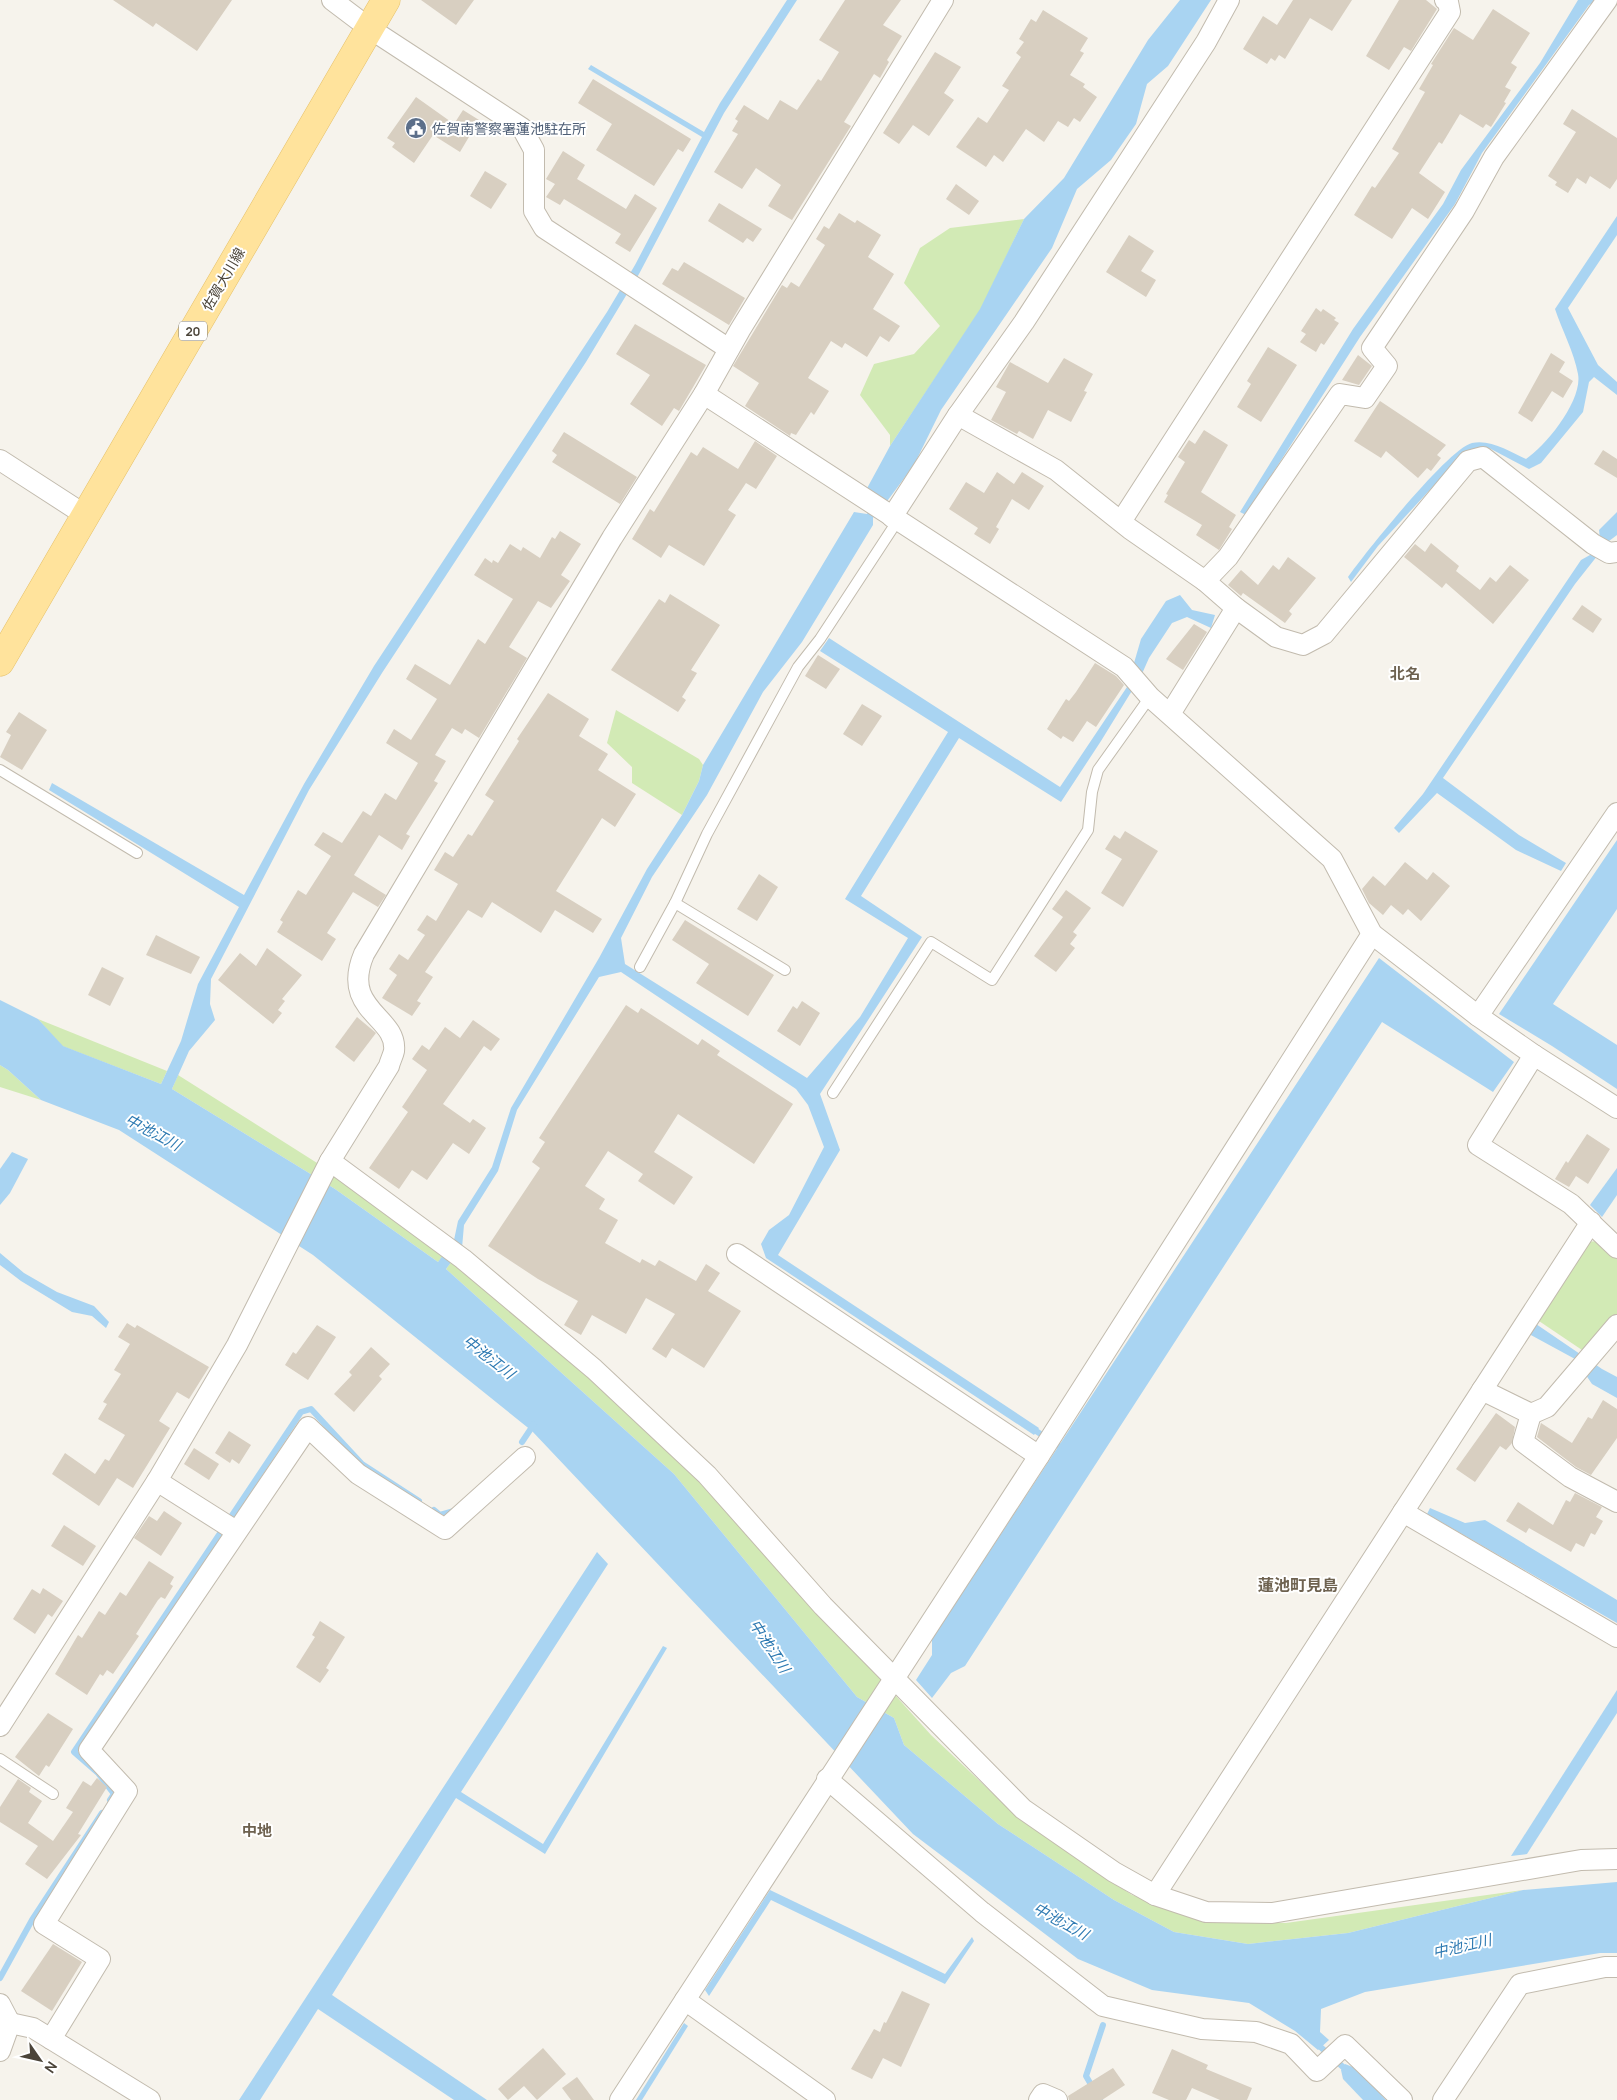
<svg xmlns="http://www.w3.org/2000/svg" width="1617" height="2100" viewBox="0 0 1617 2100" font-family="Manrope,'Noto Sans JP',sans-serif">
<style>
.green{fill:#d2eab5}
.water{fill:#a9d4f2}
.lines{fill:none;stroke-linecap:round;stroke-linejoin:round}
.stream{stroke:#a9d4f2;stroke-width:6}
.building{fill:#d8cfc1}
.lane-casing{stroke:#c2bbae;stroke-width:12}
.street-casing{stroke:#c2bbae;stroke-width:22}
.primary-casing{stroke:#e6c16a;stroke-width:29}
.lane{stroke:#fff;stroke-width:10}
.street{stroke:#fff;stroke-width:20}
.primary{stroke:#ffe39c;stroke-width:28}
.labels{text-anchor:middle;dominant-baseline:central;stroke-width:4;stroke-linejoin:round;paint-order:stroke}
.shield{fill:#fff;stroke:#817c74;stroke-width:1}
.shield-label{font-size:12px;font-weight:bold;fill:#4b4439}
.service-label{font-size:14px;fill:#4e5e75;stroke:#fff;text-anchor:start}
.street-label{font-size:14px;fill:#4b4439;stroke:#fff}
.neighbourhood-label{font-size:15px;font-weight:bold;fill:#6e6250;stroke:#fff}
.water-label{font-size:15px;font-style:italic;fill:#2e7ab2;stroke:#fff}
.quarter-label{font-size:16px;font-weight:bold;fill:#6e6250;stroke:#fff}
</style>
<rect width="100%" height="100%" fill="#f6f3ec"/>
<g class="green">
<path d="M1024 219 981 309 890 446V435L860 395 874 364 914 354 940 326 904 283 920 248 950 228Z"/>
<path d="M616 710 699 759 703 765 699 781 682 815 632 783V767L607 743Z"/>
<path d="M38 1019 167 1071 161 1084 62 1046Z"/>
<path d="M0 1065 8 1070 41 1100 0 1087Z"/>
<path d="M178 1075 336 1175 443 1256 438 1262 335 1189 172 1089Z"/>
<path d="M1599 1241 1617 1259V1315L1585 1352 1536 1319 1586 1242Z"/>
<path d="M452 1261 588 1372 707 1486 931 1735 1022 1821 1132 1895 1206 1920 1286 1923 1523 1890 1348 1933 1248 1944 1174 1932 1114 1900 998 1824 904 1745 894 1718 857 1697 674 1474 446 1269Z"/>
</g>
<g class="water">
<path d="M787 0H797L724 113 639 274 586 362 382 673 309 790 211 979 210 1004 215 1020 189 1051 172 1089 335 1189 438 1262 454 1240 458 1221 492 1167 511 1108 599 958 647 869 682 815 699 781 703 765 854 512 867 514 875 498 865 492 890 446 980 309 1024 219 1064 178 1148 40 1180 0H1211L1168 66 1147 84 1136 124 1111 160 1077 189 1052 248 941 410 914 465 885 504 881 502 873 518V525L802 642 763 692 707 795 652 877 621 938 625 964 807 1078 860 1017 908 938 845 899 948 732 820 651 829 638 1060 787 1127 687 1141 639 1166 601 1180 595 1192 610 1215 615 1211 628 1187 617 1172 623 1149 658 1141 676 1101 741 1061 802 959 738 861 896 922 937 820 1094 840 1150 778 1255 1039 1428 1034 1435 766 1258 761 1244 769 1230 789 1215 824 1147 808 1105 796 1089 621 972 599 977 517 1110 498 1171 464 1225 462 1248 446 1269 674 1474 857 1697 894 1718 904 1745 998 1824 1114 1900 1174 1932 1248 1944 1348 1933 1523 1890 1617 1882V1953H1600L1365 1992 1321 2009 1320 2032 1329 2040 1318 2050 1295 2031 1249 2003 1152 1990 1078 1959 913 1834 532 1431 313 1255 119 1130 41 1100 8 1070 0 1065V1000L38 1019 63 1046 161 1084 181 1041 198 984 239 907 49 790 52 783 244 895 304 784 374 666 607 312 635 265 702 137 588 69 591 65 704 132 720 103Z"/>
<path d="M1578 0H1597L1589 5 1482 153 1455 204 1360 337 1246 515 1240 512 1353 329 1443 204 1461 170 1540 63Z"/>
<path d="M1617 216V235L1568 308 1598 365 1617 382V395L1594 377 1589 382 1583 412 1541 463 1529 469 1489 448 1472 449 1451 467 1378 546 1351 582 1348 577C1365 553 1448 449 1472 443 1491 439 1510 452 1526 459 1546 446 1583 400 1578 374 1574 352 1562 330 1555 309Z"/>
<path d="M1617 512V535L1609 541 1575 584 1443 778 1519 835 1566 863 1561 871 1516 850 1437 793 1399 833 1394 828 1423 794 1581 560 1590 555 1600 540 1599 530Z"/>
<path d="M1617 840V909L1553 1004 1617 1045V1089L1552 1046 1499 1014Z"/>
<path d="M1379 958 1514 1062 1493 1092 1382 1022 965 1666 951 1673 932 1698 916 1680 932 1655V1639Z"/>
<path d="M12 1152 28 1159 10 1193 0 1205V1169Z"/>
<path d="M1617 1168V1195L1602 1217 1590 1205Z"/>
<path d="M0 1253 24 1273 57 1292 94 1306 109 1322 106 1328 92 1316 72 1312 21 1281 0 1265Z"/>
<path d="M1536 1324 1602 1369 1617 1377V1398L1592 1384 1575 1359 1529 1334Z"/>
<path d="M1430 1508 1465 1523 1485 1520 1617 1600V1623L1427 1514Z"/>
<path d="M597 1552 608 1564 461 1792 543 1844 663 1646 667 1648 545 1854 456 1798 332 1995 487 2100H454L318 2009 260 2100H239Z"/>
<path d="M1617 1690V1713L1527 1854 1511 1856Z"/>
<path d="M770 1890 945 1974 972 1937 974 1941 945 1984 771 1900 709 1996 705 1990Z"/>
<path d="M684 2023 688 2026 642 2100H636Z"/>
<path d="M1345 2064 1358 2069 1386 2100H1363L1343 2079 1341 2070Z"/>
</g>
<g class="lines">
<g class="stream">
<path d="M1036 1431 1059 1446"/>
<path d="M522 1442 534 1424"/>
<path d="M434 1510 440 1515 454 1511"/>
<path d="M110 1800 114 1794 98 1773 74 1752 301 1412 311 1409 362 1464 419 1501"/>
<path d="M0 1978 32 1920 102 1813"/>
<path d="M1316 2043 1343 2067"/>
<path d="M1100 2100 1086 2076 1103 2025"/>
</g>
</g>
<g class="building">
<path d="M113 0H232L197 51 156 23 153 27Z"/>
<path d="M421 0H474L456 25Z"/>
<path d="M845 0H901L883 25 902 36 887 60 889 62 880 78 874 74 844 122 851 126 792 220 768 206 781 185 756 168 742 189 714 172 738 134 732 131 738 121 735 119 744 105 768 120 780 100 797 110 818 79 821 81 839 52 819 40Z"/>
<path d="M1293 0H1352L1332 31 1310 18 1285 59 1279 55 1275 61 1271 58 1267 64 1243 49 1263 16 1277 25Z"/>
<path d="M1399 0H1426L1437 9 1411 51 1404 47 1389 70 1366 56Z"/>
<path d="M1493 9 1530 33 1511 63 1517 67 1505 87 1511 90 1504 102 1506 103 1491 127 1486 124 1483 128 1460 114 1442 144 1439 142 1419 173 1445 192 1428 219 1412 208 1392 239 1354 215 1372 186 1375 188 1399 153 1392 149 1425 92 1419 89 1433 65 1431 64 1454 28 1473 40Z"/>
<path d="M1043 10 1088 38 1080 51 1084 53 1070 75 1085 84 1083 87 1097 97 1080 122 1074 118 1068 127 1058 121 1044 142 1026 129 1003 162 994 155 986 167 956 147 978 117 987 123 1009 90 1002 86 1021 57 1016 53 1024 42 1019 39 1031 19 1036 22Z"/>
<path d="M935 52 961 67 944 93 954 100 929 136 913 125 899 144 883 133Z"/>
<path d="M593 79 691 139 683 152 678 149 654 186 596 150 612 124 578 103Z"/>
<path d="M416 97 454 124 463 110 479 120 460 152 433 135 414 163 392 147 395 143 387 138Z"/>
<path d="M1572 109 1617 138V179L1610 189 1590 176 1586 184 1577 178 1568 193 1555 185 1557 182 1548 176 1576 132 1563 124Z"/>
<path d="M563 151 585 165 577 179 626 209 635 194 657 208 630 252 615 243 621 234 564 199 560 205 546 197 555 184 546 179Z"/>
<path d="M485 171 507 184 491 209 470 196Z"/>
<path d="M956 184 979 201 969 215 946 199Z"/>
<path d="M719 203 762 229 753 242 747 238 743 243 708 221Z"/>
<path d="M839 213 855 223 857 220 881 235 868 257 894 274 873 309 900 326 889 342 880 336 867 357 845 343 842 348 831 341 808 378 829 391 814 415 811 412 796 435 791 433 790 436 745 406 759 383 733 366 782 285 787 288 791 282 799 287 825 245 816 239 824 226 829 229Z"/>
<path d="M1129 235 1154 251 1141 271 1156 280 1146 297 1106 272Z"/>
<path d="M684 262 745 298 729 325 662 284 672 268 678 271Z"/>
<path d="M1316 308 1321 312 1323 309 1336 318 1334 320 1339 323 1324 345 1321 343 1316 352 1300 342 1306 334 1301 331Z"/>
<path d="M635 324 706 365 679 411 674 408 662 426 630 404 650 375 616 354Z"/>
<path d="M1268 347 1297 365 1261 422 1237 407 1251 384 1247 381Z"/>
<path d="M1551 353 1565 362 1559 372 1573 381 1563 398 1552 391 1532 422 1518 413Z"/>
<path d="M1358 355 1372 366 1359 385 1342 380Z"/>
<path d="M1064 358 1093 374 1084 391 1087 392 1071 422 1048 410 1033 439 1019 431 1017 434 991 420 1006 392 996 387 1010 362 1048 383Z"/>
<path d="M1380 401 1446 445 1437 455 1441 458 1431 471 1427 468 1418 478 1386 451 1381 458 1354 441Z"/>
<path d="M1204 430 1228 445 1201 492 1236 515 1229 527 1232 529 1219 550 1196 535 1202 525 1164 502 1168 495 1166 494 1185 462 1178 457 1189 440 1195 444Z"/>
<path d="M564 432 637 477 620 504 552 462 557 455 552 451Z"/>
<path d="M755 441 777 456 756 489 746 483 728 510 736 515 704 566 669 545 661 558 632 539 650 509 654 512 691 452 697 456 703 447 738 469Z"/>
<path d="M1603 450 1617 459V478L1594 464Z"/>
<path d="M997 472 1014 484 1022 472 1044 486 1029 510 1012 499 996 527 999 529 990 544 974 534 978 528 949 509 966 482 984 493Z"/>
<path d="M560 531 581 544 561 575 570 581 551 608 538 601 509 647 527 658 479 738 465 729 462 734 452 728 435 755 446 761 434 781 438 783 406 834 410 836 402 850 379 835 354 875 386 895 378 907 353 892 327 933 336 939 322 961 277 932 283 922 280 920 298 890 306 895 331 856 314 845 323 832 342 843 363 811 371 816 385 793 396 800 418 763 386 743 394 729 411 740 437 699 406 679 415 664 450 685 478 639 485 644 513 599 474 575 485 558 492 563 493 560 498 563 510 544 521 551 523 547 540 558 552 537 555 539Z"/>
<path d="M1431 543 1459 566 1456 571 1480 590 1490 577 1496 582 1510 565 1529 580 1493 624 1446 583 1442 588 1404 557 1415 544 1425 552Z"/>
<path d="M1288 557 1316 578 1289 611 1292 614 1285 623 1243 593 1241 596 1228 585 1241 570 1258 585 1273 565 1279 570Z"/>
<path d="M670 594 720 625 691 670 697 673 682 697 686 700 678 712 611 670 659 599 665 603Z"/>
<path d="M1582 605 1602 619 1593 633 1572 619Z"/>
<path d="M1194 624 1207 632 1183 670 1166 659Z"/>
<path d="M818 655 840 669 826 689 805 676Z"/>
<path d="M1095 663 1116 676 1124 685 1096 727 1087 721 1073 742 1063 736 1061 739 1047 729 1066 699 1069 701 1076 692Z"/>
<path d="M548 693 589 719 579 736 608 754 598 770 636 794 615 827 602 818 556 891 602 919 593 933 555 910 541 933 492 902 482 918 468 910 425 972 433 977 417 1001 421 1003 412 1016 382 998 397 975 389 969 399 954 408 960 425 935 417 930 427 915 436 921 458 884 434 870 445 852 453 857 468 834 472 836 494 801 485 795 519 741 517 739Z"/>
<path d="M862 704 882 716 862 746 843 734Z"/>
<path d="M19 712 47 730 22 770 0 757 11 735 6 732Z"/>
<path d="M1125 831 1158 851 1123 907 1101 893 1122 859 1105 849 1114 835 1120 839Z"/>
<path d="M1405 862 1427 880 1433 872 1450 886 1421 921 1408 909 1403 915 1391 905 1383 915 1369 903 1362 889 1373 876 1385 886Z"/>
<path d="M759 874 778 887 757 921 737 909Z"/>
<path d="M1066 890 1091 908 1073 932 1077 935 1070 944 1075 948 1056 972 1034 956 1063 917 1052 909Z"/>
<path d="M685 920 774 975 748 1016 696 983 709 964 672 940Z"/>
<path d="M156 935 200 957 191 974 146 955Z"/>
<path d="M267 948 302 975 282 999 285 1001 278 1010 282 1013 273 1024 218 980 240 953 256 966Z"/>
<path d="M102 967 124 978 110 1006 88 995Z"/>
<path d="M802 1001 820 1013 800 1046 777 1031 793 1006 797 1009Z"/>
<path d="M626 1005 638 1013 641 1008 698 1045 702 1039 720 1051 717 1055 793 1104 754 1164 678 1114 654 1152 693 1177 674 1205 638 1181 643 1174 608 1151 585 1186 605 1199 599 1209 618 1220 605 1243 640 1263 642 1259 655 1266 659 1260 696 1281 706 1264 720 1273 708 1291 741 1311 704 1368 672 1348 666 1358 652 1349 675 1314 646 1298 626 1334 592 1315 581 1335 564 1325 578 1301 538 1279 488 1246 540 1168 532 1162 545 1142 539 1138Z"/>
<path d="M357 1017 376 1033 354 1062 335 1047Z"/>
<path d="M473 1020 500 1039 491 1051 484 1046 443 1104 470 1123 473 1119 486 1128 469 1154 453 1143 427 1180 412 1170 399 1189 369 1168 408 1112 402 1107 427 1070 412 1059 422 1045 429 1050 445 1027 460 1038Z"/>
<path d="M1587 1134 1610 1149 1588 1184 1576 1176 1569 1187 1555 1179 1566 1161 1568 1163Z"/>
<path d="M127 1323 135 1328 137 1325 209 1367 189 1399 177 1392 159 1421 170 1428 133 1488 117 1478 99 1506 52 1474 65 1453 95 1474 105 1459 109 1461 125 1435 98 1419 107 1404 103 1402 121 1374 114 1370 130 1344 118 1337Z"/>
<path d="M317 1325 336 1337 308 1380 285 1365 293 1352 296 1354Z"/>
<path d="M371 1347 390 1364 379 1376 382 1379 354 1412 334 1394 352 1375 349 1372Z"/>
<path d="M1603 1400 1617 1409V1438L1591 1475 1576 1467 1537 1437 1541 1423 1572 1443 1588 1417 1592 1419Z"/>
<path d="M1496 1413 1515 1427 1512 1443 1506 1450 1500 1446 1475 1482 1456 1469Z"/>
<path d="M229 1431 251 1445 239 1464 232 1459 230 1463 215 1453Z"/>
<path d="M194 1448 219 1464 209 1480 184 1464Z"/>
<path d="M1575 1493 1602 1507 1596 1517 1603 1521 1595 1535 1591 1533 1584 1547 1576 1543 1571 1552 1529 1528 1526 1533 1506 1521 1518 1502 1553 1525 1566 1500 1570 1502Z"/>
<path d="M164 1511 182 1523 161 1556 134 1538 149 1516 157 1521Z"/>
<path d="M64 1525 96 1546 83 1566 51 1546Z"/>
<path d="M149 1561 174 1577 170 1584 173 1586 165 1599 161 1597 158 1600 136 1634 139 1636 113 1674 107 1670 103 1676 100 1674 87 1695 55 1674 78 1635 82 1638 99 1611 105 1615 120 1592 126 1596Z"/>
<path d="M43 1588 63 1601 52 1617 48 1614 35 1634 13 1619 32 1589 40 1594Z"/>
<path d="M320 1621 345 1637 326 1668 329 1670 320 1683 296 1667 315 1637 312 1635Z"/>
<path d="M48 1713 73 1729 49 1767 46 1765 39 1776 15 1757Z"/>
<path d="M97 1778 107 1787 78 1834 81 1835 47 1879 25 1864 38 1846 0 1822V1807L18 1779 31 1788 29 1792 42 1801 28 1823 53 1841 73 1812 66 1808 83 1781 91 1786Z"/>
<path d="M53 1944 82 1962 52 2011 21 1991Z"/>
<path d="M902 1991 930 2004 901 2067 883 2058 872 2079 851 2069 874 2029 880 2032 884 2022 886 2023Z"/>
<path d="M543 2048 566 2074 537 2100 524 2086 508 2100 498 2089Z"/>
<path d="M1172 2049 1208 2065 1206 2069 1252 2088 1247 2100H1220L1192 2088 1186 2100H1169L1152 2093Z"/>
<path d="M1113 2068 1125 2085 1102 2100H1069L1068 2096Z"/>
<path d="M577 2077 594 2100H571L562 2088Z"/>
</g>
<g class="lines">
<g class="lane-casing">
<g id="lane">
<path d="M0 770 137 853"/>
<path d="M675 903 785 970"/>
<path d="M640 967 675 903 707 834 798 667 820 639 898 520"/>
<path d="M833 1093 931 942 992 980 1088 830 1092 792 1098 770 1150 697"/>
<path d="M0 1759 53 1794"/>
</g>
</g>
<g class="street-casing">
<g id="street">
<path d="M332 0 369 28 522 128 534 150V211L544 228 729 349"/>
<path d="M704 394 1124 667 1150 697 1332 859 1372 934 1478 1016 1534 1055 1478 1145 1571 1204 1617 1248"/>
<path d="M958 415 1056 470 1130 529 1205 581 1236 608 1170 714"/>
<path d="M0 460 85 515"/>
<path d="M892 517 958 415 1024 322 1206 42 1229 0"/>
<path d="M1122 520 1450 12 1448 2 1445 0"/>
<path d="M1205 581 1228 557 1340 394 1365 398 1387 366 1372 348 1464 211 1494 157 1607 0"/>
<path d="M1236 608 1276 637 1303 645 1324 634 1468 461 1483 457 1593 544 1609 553 1617 552"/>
<path d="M1478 1016 1617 813"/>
<path d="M1534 1055 1617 1108"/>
<path d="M330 1161 463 1259 594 1369 707 1475 823 1606 1023 1809 1114 1872 1155 1895 1206 1912 1272 1913 1581 1860 1617 1859"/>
<path d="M737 1254 1039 1456"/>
<path d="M1482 1390 1531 1414 1547 1407 1617 1325"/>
<path d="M1531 1414 1523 1442 1570 1477 1617 1502"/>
<path d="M157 1481 236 1531"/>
<path d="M1403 1512 1617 1637"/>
<path d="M0 1726 157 1481 237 1345 330 1161 389 1066C390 1061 393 1056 394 1051 398 1016 340 1011 364 954L612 538 704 394 740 330 943 0"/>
<path d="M827 1779 982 1912 1103 2006 1202 2029 1256 2032 1291 2044 1317 2071 1345 2045 1402 2100"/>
<path d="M1155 1895 1591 1222"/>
<path d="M685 2000 825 2100"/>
<path d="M0 2004 10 2023 0 2051"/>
<path d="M10 2023 33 2028 150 2100"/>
<path d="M51 2039 100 1959 44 1924 127 1791 89 1750 308 1427 358 1474 445 1529 525 1457"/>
<path d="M620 2100 1039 1456 1372 934"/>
<path d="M1039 2100 1043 2094 1057 2100"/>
<path d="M1443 2100 1520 1984 1605 1967H1617"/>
</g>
</g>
<g class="primary-casing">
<path id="primary" d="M0 662 386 0"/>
</g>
<use href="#lane" class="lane"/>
<use href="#street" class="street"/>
<use href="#primary" class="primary"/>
</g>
<defs>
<g id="civic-disc" transform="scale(1.125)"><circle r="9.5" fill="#5c6f8a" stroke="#fff"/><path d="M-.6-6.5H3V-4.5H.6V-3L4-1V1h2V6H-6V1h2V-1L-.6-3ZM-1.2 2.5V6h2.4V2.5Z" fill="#fff"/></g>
</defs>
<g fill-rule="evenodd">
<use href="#civic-disc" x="416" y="128"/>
</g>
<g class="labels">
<rect class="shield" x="179" y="321.5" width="28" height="19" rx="4"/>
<g class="shield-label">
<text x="193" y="331">20</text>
</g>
<g class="service-label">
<text x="432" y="128">佐賀南警察署蓮池駐在所</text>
</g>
<g class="street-label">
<text transform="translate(223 279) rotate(-60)">佐賀大川線</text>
</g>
<g class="neighbourhood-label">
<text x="1405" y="673">北名</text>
<text x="257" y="1830">中地</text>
</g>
<g class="water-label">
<text transform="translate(153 1132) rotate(28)">中池江川</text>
<text transform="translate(489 1357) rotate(38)">中池江川</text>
<text transform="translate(770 1646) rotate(57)">中池江川</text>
<text transform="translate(1061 1921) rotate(29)">中池江川</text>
<text transform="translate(1462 1946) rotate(-13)">中池江川</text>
</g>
<g class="quarter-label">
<text x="1298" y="1585">蓮池町見島</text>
</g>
</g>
<g transform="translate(40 2060) rotate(124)" stroke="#ffffff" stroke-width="4" paint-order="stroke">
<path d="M0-4L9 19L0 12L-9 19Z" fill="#4b4439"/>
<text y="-8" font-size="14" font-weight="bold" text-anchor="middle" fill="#4b4439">N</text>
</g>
</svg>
